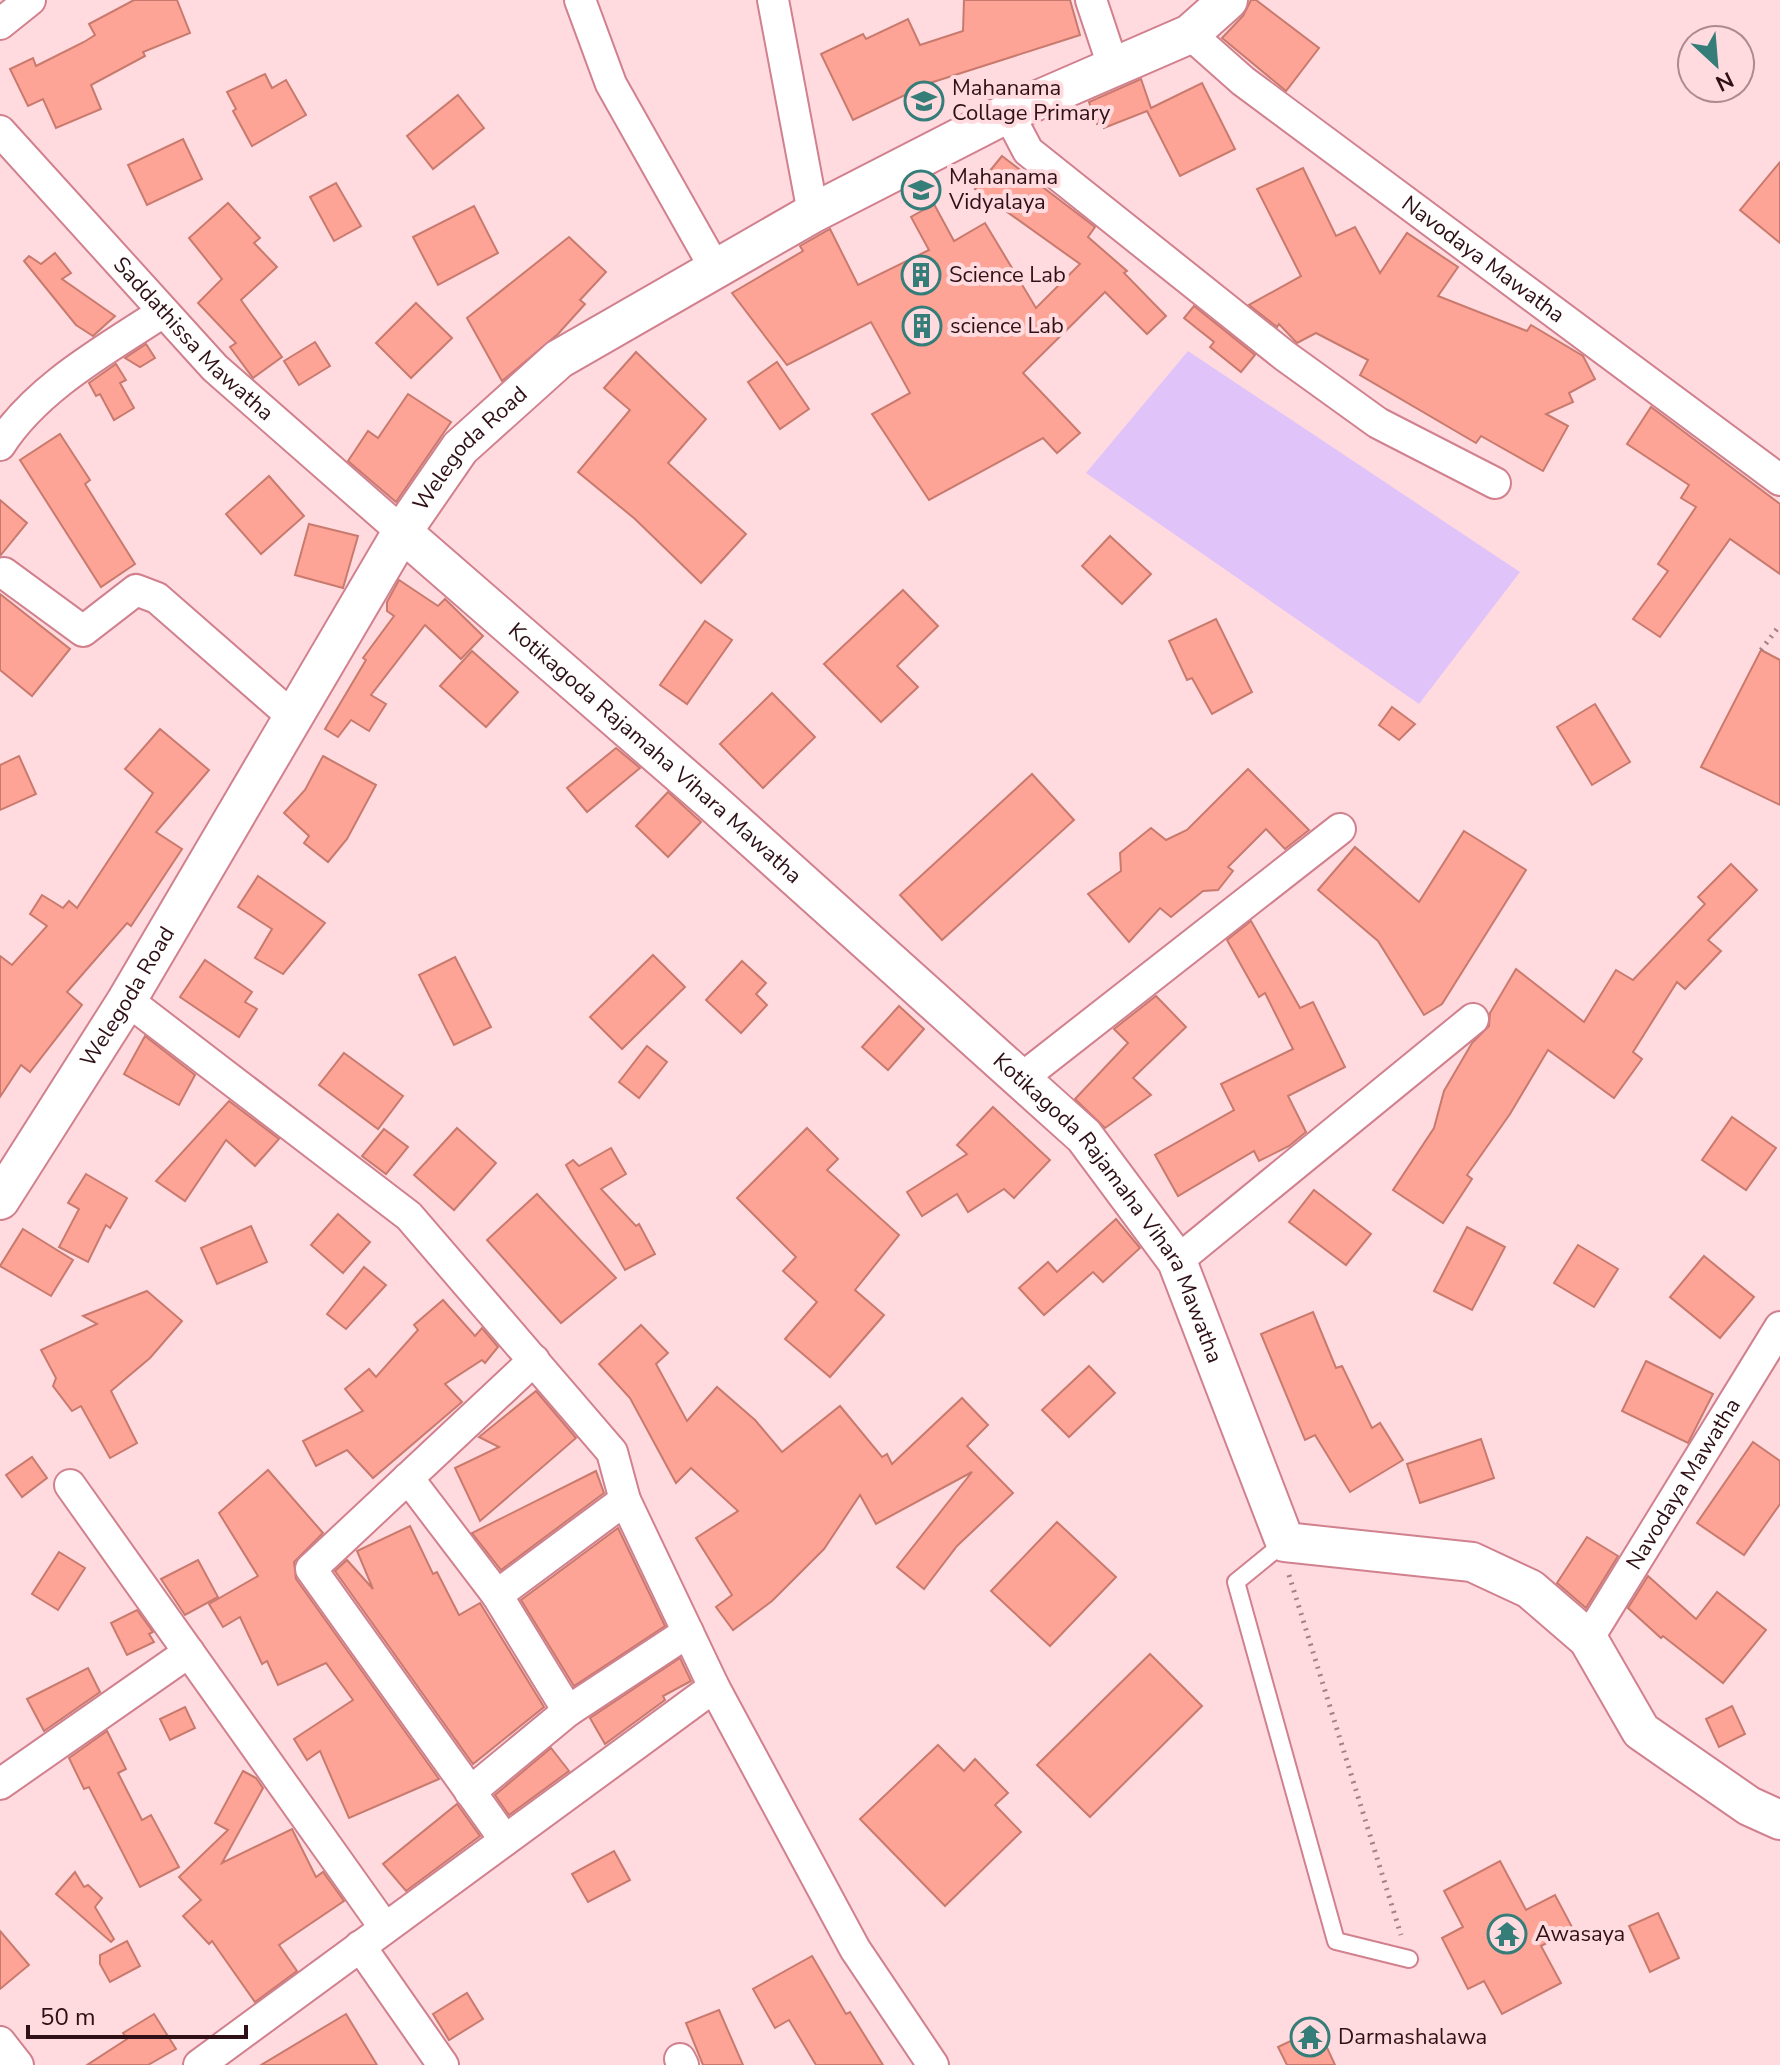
<svg xmlns="http://www.w3.org/2000/svg" width="1780" height="2065" viewBox="0 0 1780 2065" font-family="'Nunito Sans',sans-serif">
<style>
.green{fill:#e0c3f9}
.building{fill:#fda496;stroke:#c97a6e;stroke-width:2}
.lines{fill:none;stroke-linecap:round;stroke-linejoin:round}
.service-casing{stroke:#d1808e;stroke-width:20}
.minor-casing{stroke:#d1808e;stroke-width:34}
.tertiary-casing{stroke:#d1808e;stroke-width:42}
.path{stroke:#a38186;stroke-width:5;stroke-dasharray:2 6;stroke-linecap:butt}
.service{stroke:#fff;stroke-width:16}
.minor{stroke:#fff;stroke-width:30}
.tertiary{stroke:#fff;stroke-width:38}
.labels{text-anchor:middle;dominant-baseline:central;stroke-width:8;stroke-linejoin:round;paint-order:stroke}
.poi-label{font-size:22px;fill:#2f1016;stroke:#ffdbdf;text-anchor:start}
.street-label{font-size:22px;fill:#2f1016;stroke:#ffdbdf}
</style>
<rect width="100%" height="100%" fill="#ffdbdf"/>
<path class="green" d="M1188 351 1520 572 1419 704 1086 473Z"/>
<g class="building">
<path d="M134 0H177L190 33 143 52 145 56 91 85 101 109 56 128 43 99 28 106 10 69 33 58 36 66 84 42 95 35 89 24Z"/>
<path d="M964 0H1070L1080 35 930 83 853 120 821 54 863 34 866 39 908 19 920 45 963 31Z"/>
<path d="M1251 0H1256L1319 48 1286 91 1222 38 1243 16Z"/>
<path d="M265 74 272 88 286 80 306 115 252 146 233 111 236 109 227 92Z"/>
<path d="M1141 79 1151 108 1202 83 1235 149 1180 176 1147 111 1104 128 1102 122 1097 124 1089 102Z"/>
<path d="M458 95 484 128 433 169 407 136Z"/>
<path d="M183 139 202 179 147 205 128 165Z"/>
<path d="M1002 156 1095 227 1088 237 1127 271 1124 273 1166 316 1147 334 1105 292 1023 373 1080 433 1057 453 1043 438 929 500 872 414 910 393 871 322 787 365 732 293 803 251 800 246 830 229 858 285 929 250 911 217 934 204 954 241 985 223 1036 308 1080 264 975 189Z"/>
<path d="M1780 162V243L1740 210Z"/>
<path d="M1303 168 1336 236 1355 227 1380 273 1407 233 1458 267 1438 296 1527 331 1531 325 1583 356 1595 379 1569 393 1573 402 1546 414 1568 426 1543 471 1481 436 1476 443 1360 375 1368 360 1316 333 1297 343 1279 324 1277 327 1249 305 1301 276 1257 189Z"/>
<path d="M336 183 361 226 334 241 310 197Z"/>
<path d="M228 203 260 238 254 243 277 267 241 300 282 357 253 378 230 347 236 343 198 303 222 279 189 238Z"/>
<path d="M474 206 498 253 438 285 413 237Z"/>
<path d="M569 237 606 272 580 300 585 304 558 334 502 381 467 318Z"/>
<path d="M55 253 71 273 62 279 115 316 93 336 76 325 24 261 29 256 41 264Z"/>
<path d="M416 303 452 338 411 378 376 343Z"/>
<path d="M1194 306 1255 355 1241 372 1210 347 1214 342 1184 318Z"/>
<path d="M315 342 330 366 299 385 284 361Z"/>
<path d="M146 344 155 358 140 367 125 358Z"/>
<path d="M636 352 706 419 668 463 746 534 701 583 635 519 578 472 630 410 604 388Z"/>
<path d="M777 362 809 409 780 429 748 382Z"/>
<path d="M116 364 126 380 120 383 134 408 114 420 100 394 96 396 89 383Z"/>
<path d="M408 394 451 422 396 502 348 461 368 431 378 438Z"/>
<path d="M1651 407 1780 504V574L1730 539 1660 637 1633 619 1668 571 1658 564 1696 507 1681 498 1689 485 1627 444Z"/>
<path d="M60 434 90 480 85 484 135 564 101 587 20 460Z"/>
<path d="M269 476 304 516 261 554 226 514Z"/>
<path d="M0 500 27 523 0 556Z"/>
<path d="M309 524 358 536 343 588 295 575Z"/>
<path d="M1110 536 1151 574 1122 604 1082 566Z"/>
<path d="M399 580 438 606 445 599 483 636 461 659 425 625 371 695 386 704 369 731 351 720 338 737 325 729 366 660 363 658 394 616 387 611V602Z"/>
<path d="M903 590 938 626 897 666 918 687 881 722 824 664Z"/>
<path d="M0 594 70 649 32 696 0 670Z"/>
<path d="M1216 619 1252 692 1212 714 1192 678 1187 680 1169 641Z"/>
<path d="M705 621 732 640 687 704 660 685Z"/>
<path d="M1761 650 1780 660V805L1701 767Z"/>
<path d="M472 651 518 692 486 727 440 686Z"/>
<path d="M772 693 815 737 763 788 720 744Z"/>
<path d="M1595 704 1630 762 1592 785 1557 727Z"/>
<path d="M1392 707 1415 724 1399 740 1379 725Z"/>
<path d="M160 729 209 770 156 832 182 849 131 926 127 923 67 992 82 1005 30 1072 21 1065 0 1097V956L12 965 47 926 30 914 42 895 63 908 69 901 77 908 153 793 125 769Z"/>
<path d="M616 748 640 768 587 812 567 788Z"/>
<path d="M19 756 36 794 0 810V765Z"/>
<path d="M323 756 376 785 347 839 328 862 304 843 309 836 284 813 305 790Z"/>
<path d="M1248 769 1309 830 1285 849 1266 829 1228 867 1233 871 1218 890 1203 891 1171 917 1160 908 1129 942 1088 894 1121 871 1120 853 1151 828 1166 840 1187 830Z"/>
<path d="M1032 774 1074 820 942 940 900 895Z"/>
<path d="M668 792 701 822 668 857 636 826Z"/>
<path d="M1464 831 1526 870 1442 1004 1424 1015 1378 941 1318 890 1355 847 1419 902Z"/>
<path d="M1731 864 1757 890 1708 940 1721 951 1685 989 1677 982 1633 1052 1642 1059 1614 1098 1548 1050 1510 1114 1467 1175 1472 1179 1443 1223 1393 1190 1434 1128 1444 1091 1472 1043 1489 1026 1490 1013 1516 969 1584 1022 1616 970 1633 980 1705 904 1698 897Z"/>
<path d="M258 876 325 923 283 974 255 958 272 929 238 907Z"/>
<path d="M1251 921 1300 1008 1313 1002 1345 1067 1288 1096 1306 1132 1289 1146 1259 1161 1254 1151 1178 1196 1155 1155 1234 1110 1221 1084 1293 1049 1265 993 1259 997 1227 940Z"/>
<path d="M653 955 685 987 622 1049 590 1017Z"/>
<path d="M455 957 491 1027 454 1045 419 975Z"/>
<path d="M205 960 252 992 245 1002 257 1009 239 1037 180 997Z"/>
<path d="M742 961 766 983 756 994 767 1005 741 1033 706 1000Z"/>
<path d="M1156 996 1186 1027 1133 1078 1151 1095 1105 1128 1075 1099 1128 1043 1114 1029Z"/>
<path d="M899 1006 924 1029 888 1070 862 1047Z"/>
<path d="M145 1036 195 1075 179 1105 124 1074Z"/>
<path d="M647 1046 667 1062 639 1098 619 1082Z"/>
<path d="M344 1053 403 1096 378 1129 319 1085Z"/>
<path d="M229 1101 279 1139 255 1166 226 1140 185 1201 156 1181Z"/>
<path d="M993 1107 1050 1160 1014 1198 1004 1189 968 1212 957 1194 922 1216 907 1192 967 1154 957 1145Z"/>
<path d="M1732 1117 1776 1148 1746 1190 1702 1160Z"/>
<path d="M457 1128 496 1163 454 1210 414 1175Z"/>
<path d="M807 1128 838 1159 827 1170 899 1235 855 1290 884 1315 830 1377 785 1339 817 1302 783 1271 796 1257 737 1198Z"/>
<path d="M384 1129 408 1147 386 1174 362 1156Z"/>
<path d="M611 1148 626 1174 601 1189 636 1226 639 1224 655 1254 625 1270 566 1165 573 1160 579 1166Z"/>
<path d="M86 1174 127 1198 110 1228 106 1225 88 1262 59 1247 79 1209 68 1203Z"/>
<path d="M1314 1190 1371 1234 1346 1265 1289 1222Z"/>
<path d="M537 1194 616 1278 561 1323 487 1240Z"/>
<path d="M338 1214 370 1242 343 1273 311 1245Z"/>
<path d="M1116 1219 1140 1248 1103 1282 1093 1272 1044 1315 1019 1288 1048 1262 1057 1272Z"/>
<path d="M251 1226 267 1262 217 1284 201 1248Z"/>
<path d="M1467 1227 1505 1247 1472 1310 1434 1291Z"/>
<path d="M23 1229 73 1260 51 1296 0 1266Z"/>
<path d="M1578 1245 1618 1269 1594 1307 1554 1283Z"/>
<path d="M1704 1256 1754 1297 1720 1338 1670 1297Z"/>
<path d="M364 1267 386 1285 346 1329 327 1314Z"/>
<path d="M147 1291 182 1321 150 1358 111 1391 137 1443 110 1458 81 1406 72 1411 53 1386 56 1378 41 1350 97 1324 83 1316Z"/>
<path d="M443 1300 475 1336 482 1328 498 1347 485 1363 482 1360 445 1384 462 1402 373 1478 347 1450 316 1466 303 1441 363 1411 345 1389 369 1369 376 1377 418 1330 414 1325Z"/>
<path d="M1313 1312 1336 1368 1342 1366 1372 1428 1380 1423 1403 1460 1350 1492 1315 1435 1305 1440 1261 1334Z"/>
<path d="M641 1325 668 1353 656 1364 687 1421 717 1387 755 1420 782 1452 840 1406 882 1457 887 1454 892 1464 962 1398 988 1425 967 1446 1013 1493 957 1546 924 1589 897 1567 972 1472 876 1524 860 1495 824 1549 772 1601 733 1630 716 1607 732 1595 696 1538 738 1511 691 1468 676 1483 630 1398 599 1364Z"/>
<path d="M1646 1361 1713 1394 1688 1443 1622 1411Z"/>
<path d="M1089 1366 1115 1393 1069 1437 1042 1410Z"/>
<path d="M536 1391 576 1438 480 1521 455 1468 499 1447 479 1437Z"/>
<path d="M1481 1439 1494 1478 1420 1503 1407 1464Z"/>
<path d="M1753 1442 1780 1461V1504L1744 1555 1697 1523Z"/>
<path d="M32 1457 47 1478 22 1497 6 1475Z"/>
<path d="M268 1470 323 1533 294 1562 296 1579 439 1779 349 1818 320 1751 307 1760 294 1739 353 1700 326 1663 278 1685 267 1661 262 1664 240 1617 223 1627 209 1604 258 1576 219 1513Z"/>
<path d="M596 1471 604 1493 501 1570 472 1533Z"/>
<path d="M1057 1522 1116 1577 1050 1646 991 1591Z"/>
<path d="M410 1526 433 1574 437 1572 459 1615 480 1603 544 1707 473 1764 335 1571 347 1560 373 1589 357 1551Z"/>
<path d="M618 1528 665 1626 574 1686 521 1600Z"/>
<path d="M1587 1537 1618 1556 1586 1608 1557 1583Z"/>
<path d="M59 1552 85 1568 58 1610 32 1594Z"/>
<path d="M198 1560 218 1597 185 1615 161 1579Z"/>
<path d="M1648 1576 1696 1619 1717 1592 1766 1630 1723 1683 1663 1636 1661 1638 1628 1608Z"/>
<path d="M137 1610 153 1632 149 1634 154 1642 127 1655 111 1623Z"/>
<path d="M1150 1654 1202 1706 1090 1817 1037 1765Z"/>
<path d="M680 1658 691 1681 663 1696 665 1700 605 1744 590 1718Z"/>
<path d="M88 1668 100 1692 44 1731 27 1699Z"/>
<path d="M1732 1706 1745 1734 1719 1747 1706 1719Z"/>
<path d="M185 1707 195 1728 170 1740 160 1719Z"/>
<path d="M107 1731 126 1769 118 1773 142 1820 151 1815 179 1867 140 1887 89 1787 84 1789 69 1758Z"/>
<path d="M938 1745 964 1771 975 1759 1008 1793 995 1805 1021 1832 945 1906 860 1819Z"/>
<path d="M551 1748 569 1771 509 1815 495 1795Z"/>
<path d="M243 1771 256 1778 263 1788 222 1863 292 1829 316 1877 323 1872 344 1901 279 1945 297 1971 255 2002 212 1941 209 1944 183 1916 201 1900 179 1877 228 1830 215 1823Z"/>
<path d="M457 1804 480 1836 406 1891 383 1864Z"/>
<path d="M614 1851 630 1880 588 1902 572 1874Z"/>
<path d="M1500 1861 1526 1910 1555 1895 1573 1929 1541 1946 1561 1983 1502 2014 1484 1981 1468 1989 1442 1938 1463 1927 1444 1891Z"/>
<path d="M75 1872 84 1887 88 1885 102 1898 95 1907 114 1939 111 1942 56 1894Z"/>
<path d="M1658 1913 1679 1958 1650 1972 1629 1926Z"/>
<path d="M0 1931 29 1965 0 1989Z"/>
<path d="M127 1941 140 1966 110 1982 100 1964V1955Z"/>
<path d="M812 1956 846 2014 850 2012 883 2065H816L789 2020 775 2028 753 1989Z"/>
<path d="M467 1993 483 2019 449 2040 433 2014Z"/>
<path d="M719 2010 743 2065H703L686 2023Z"/>
<path d="M154 2014 176 2049 148 2065H87L127 2039 123 2033Z"/>
<path d="M346 2014 377 2065H261Z"/>
<path d="M1318 2028 1335 2065H1287L1278 2047Z"/>
</g>
<g class="lines">
<g class="service-casing">
<path id="service" d="M1285 1542 1236 1582 1336 1941 1409 1959"/>
</g>
<g class="minor-casing">
<g id="minor">
<path d="M580 0 611 84 716 270"/>
<path d="M773 0 813 213"/>
<path d="M1091 0 1114 69"/>
<path d="M0 24 30 0"/>
<path id="s1" d="M1190 34 1243 81 1780 480"/>
<path d="M1008 113 1028 151 1285 356 1378 423 1495 483"/>
<path id="s2" d="M0 131 215 368 402 532"/>
<path d="M0 445C37 387 107 349 163 312"/>
<path d="M4 573 83 631 136 590 157 598 293 717"/>
<path d="M127 1000 409 1216 612 1452 625 1500 714 1687 855 1949 933 2065"/>
<path d="M1022 1078 1340 829"/>
<path d="M1177 1261 1473 1019"/>
<path d="M408 1478 497 1595 568 1711"/>
<path d="M70 1485 385 1928"/>
<path d="M497 1595 625 1500"/>
<path id="s3" d="M1588 1639 1780 1327"/>
<path d="M0 1784 189 1652"/>
<path d="M470 1792 568 1711 688 1632"/>
<path d="M505 1840 311 1569 534 1360"/>
<path d="M360 1946 443 2065"/>
<path d="M0 2042 18 2065"/>
<path d="M680 2059 683 2065"/>
<path d="M199 2065 714 1687"/>
</g>
</g>
<g class="tertiary-casing">
<g id="tertiary">
<path id="s4" d="M402 532 710 800 1084 1136 1177 1261 1285 1542 1472 1562 1530 1589 1588 1639 1641 1731 1749 1806 1780 1820"/>
<path id="s5" d="M0 1200 127 1000 402 532 460 448 559 359 813 213 1008 113 1190 34 1228 0"/>
</g>
</g>
<g class="path">
<path d="M1761 650 1780 625"/>
<path d="M1289 1575 1401 1935"/>
</g>
<use href="#service" class="service"/>
<use href="#minor" class="minor"/>
<use href="#tertiary" class="tertiary"/>
</g>
<defs>
<g id="school-ring" transform="scale(2)"><circle r="9.5" fill="#ffdbdf" stroke="#357d78" stroke-width="1.5"/><path d="M0-5L7-2L0 1L-7-2ZM-4 1L0 2.5L4 1V4Q0 6-4 4Z" fill="#357d78"/></g>
<g id="building-ring" transform="scale(2)"><circle r="9.5" fill="#ffdbdf" stroke="#357d78" stroke-width="1.5"/><path d="M-4-6H4V6H1V3H-1V6H-4ZM-2.5-4.3h1.7v1.8h-1.7ZM.8-4.3h1.7v1.8H.8ZM-2.5-1h1.7V.8h-1.7ZM.8-1h1.7V.8H.8Z" fill="#357d78"/></g>
<g id="temple-ring" transform="scale(2)"><circle r="9.5" fill="#ffdbdf" stroke="#357d78" stroke-width="1.5"/><path d="M0-6L5-2H3V0L6.5 2.5H4V6H1.5V3h-3V6H-4V2.5H-6.5L-3 0V-2H-5Z" fill="#357d78"/></g>
</defs>
<g fill-rule="evenodd">
<use href="#school-ring" x="924" y="101"/>
<use href="#school-ring" x="921" y="190"/>
<use href="#building-ring" x="921" y="275"/>
<use href="#building-ring" x="922" y="326"/>
<use href="#temple-ring" x="1507" y="1934"/>
<use href="#temple-ring" x="1310" y="2037"/>
</g>
<g class="labels">
<g class="poi-label">
<text x="952" y="88">Mahanama<tspan x="952" dy="25">Collage Primary</tspan></text>
<text x="949" y="177">Mahanama<tspan x="949" dy="25">Vidyalaya</tspan></text>
<text x="949" y="275">Science Lab</text>
<text x="950" y="326">science Lab</text>
<text x="1535" y="1934">Awasaya</text>
<text x="1338" y="2037">Darmashalawa</text>
</g>
<g class="street-label">
<text stroke="none"><textPath href="#s1" startOffset="370">Navodaya Mawatha</textPath></text>
<text stroke="none"><textPath href="#s2" startOffset="284">Saddathissa Mawatha</textPath></text>
<text stroke="none"><textPath href="#s5" startOffset="888">Welegoda Road</textPath></text>
<text stroke="none"><textPath href="#s4" startOffset="336">Kotikagoda Rajamaha Vihara Mawatha</textPath></text>
<text stroke="none"><textPath href="#s5" startOffset="240">Welegoda Road</textPath></text>
<text stroke="none"><textPath href="#s4" startOffset="984">Kotikagoda Rajamaha Vihara Mawatha</textPath></text>
<text stroke="none"><textPath href="#s3" startOffset="182">Navodaya Mawatha</textPath></text>
</g>
</g>
<g transform="translate(1716 64) rotate(154)"><circle r="38" fill="#ffdbdf" stroke="#ac8a8f" stroke-width="2"/>
<path d="M0-6L14 30L0 20L-14 30Z" fill="#357d78"/>
<text y="-12" font-size="22" font-weight="bold" text-anchor="middle" fill="#2f1016">N</text>
</g>
<path d="M28 2025v12h218v-12" fill="none" stroke="#2f1016" stroke-width="4"/>
<text x="40" y="2025" font-size="24" fill="#2f1016" stroke="#ffdbdf" stroke-width="6" paint-order="stroke">50 m</text>
</svg>
